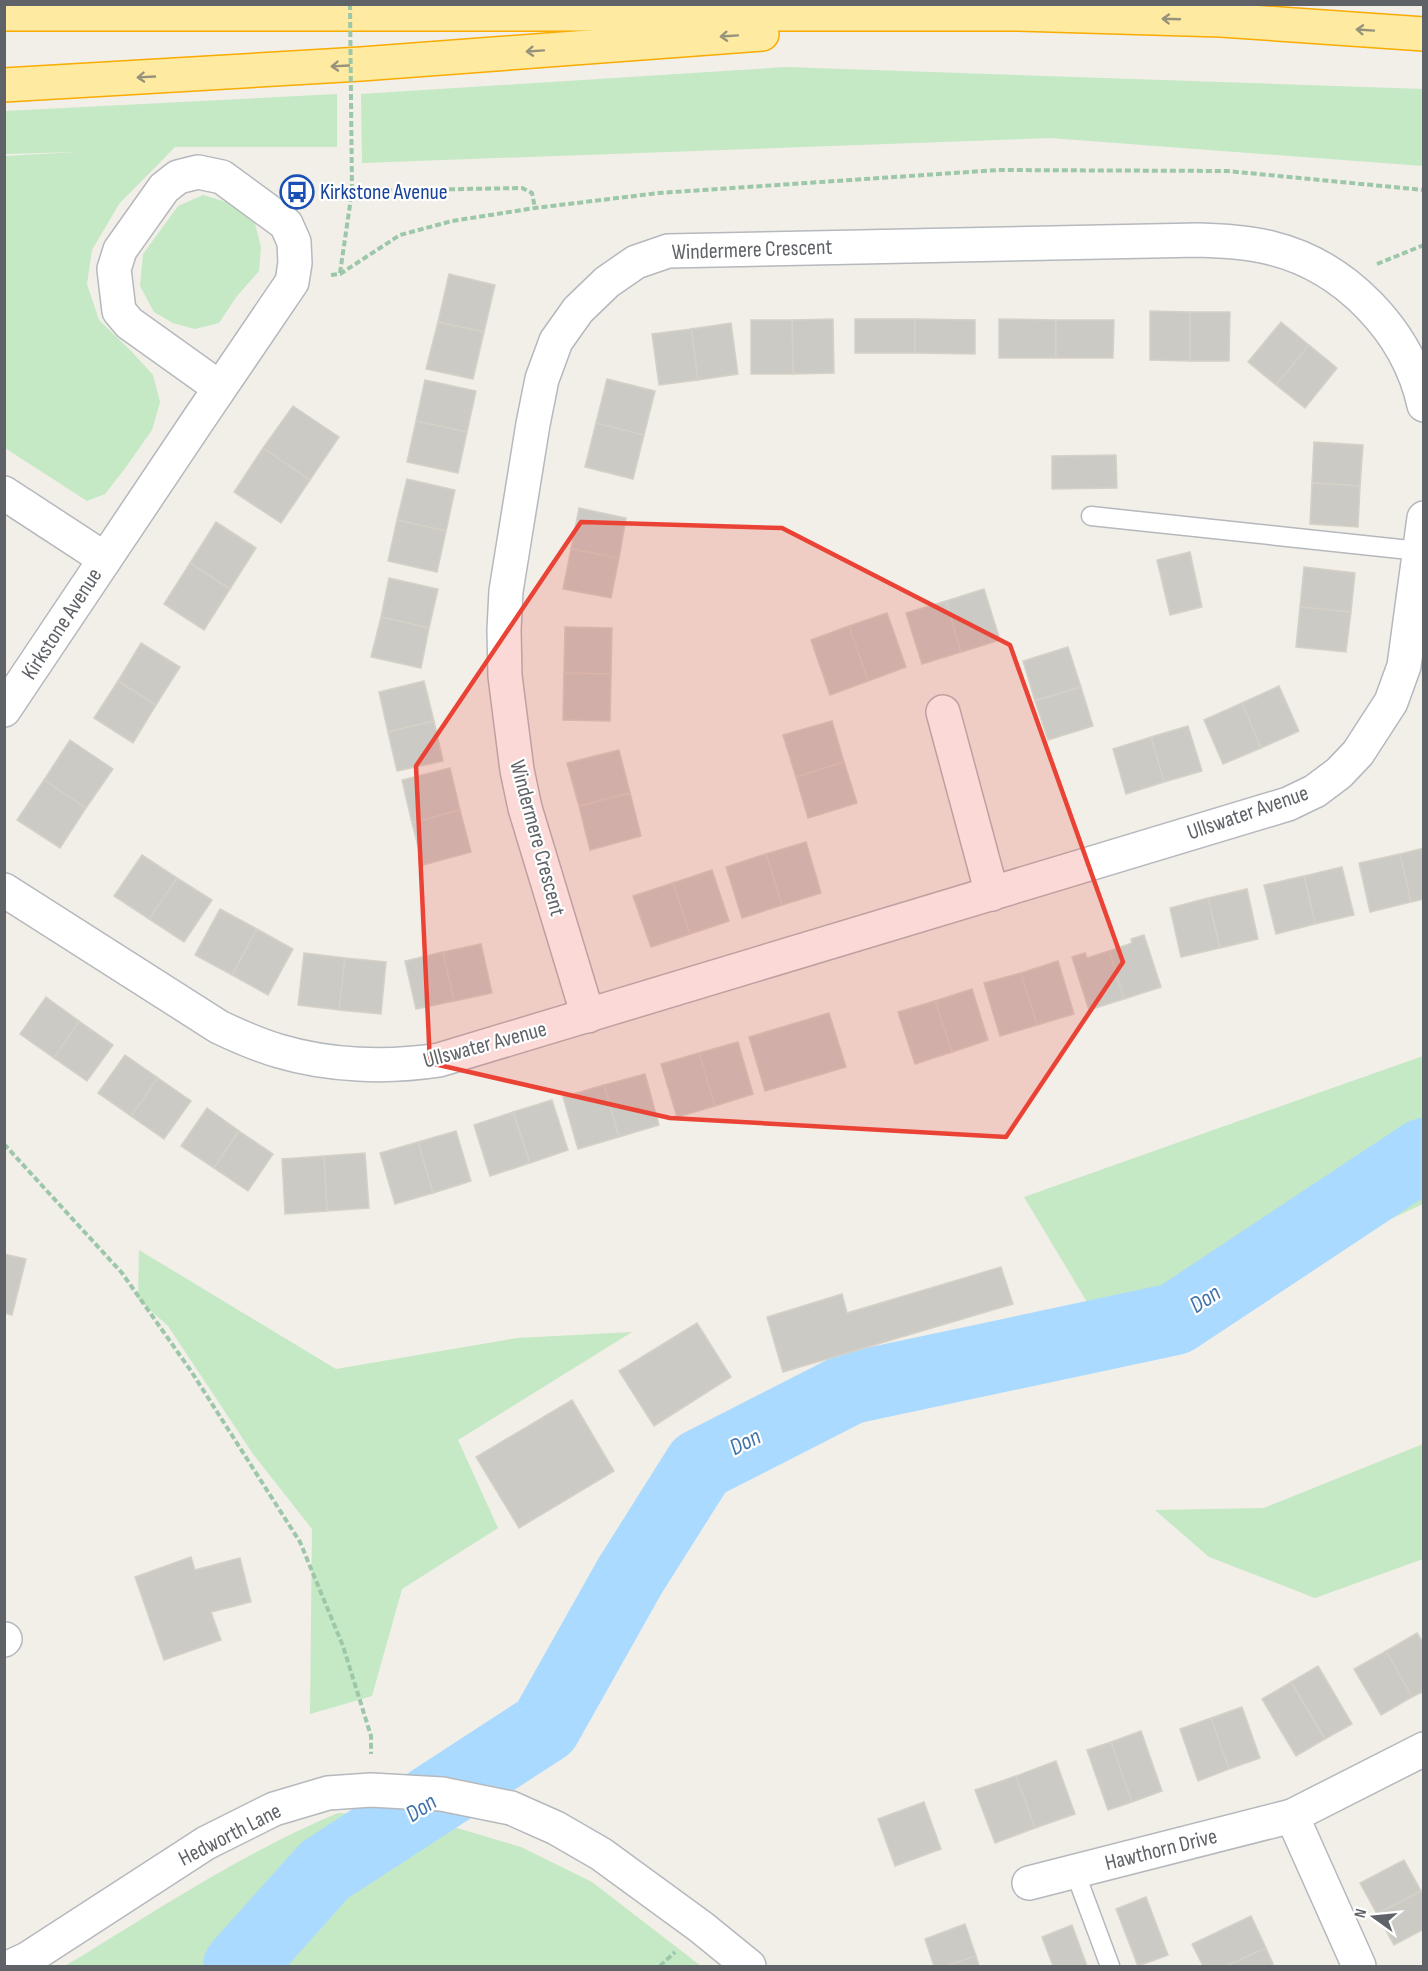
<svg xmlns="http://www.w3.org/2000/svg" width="1428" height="1971" viewBox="0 0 1428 1971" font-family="'Sofia Sans Condensed',sans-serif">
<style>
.green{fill:#c5e8c5}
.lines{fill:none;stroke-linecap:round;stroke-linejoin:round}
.river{stroke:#aadaff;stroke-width:72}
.building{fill:#cccac5;stroke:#d6d1c6;stroke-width:1.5}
.service-casing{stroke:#b5b8bc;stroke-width:21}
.minor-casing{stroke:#b5b8bc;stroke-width:36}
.tertiary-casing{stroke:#b5b8bc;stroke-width:36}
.trunk-casing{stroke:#f9ab00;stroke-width:36}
.path{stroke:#9cc7a9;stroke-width:4;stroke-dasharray:6 3;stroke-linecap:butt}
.service{stroke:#fff;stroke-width:18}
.minor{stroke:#fff;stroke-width:33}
.tertiary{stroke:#fff;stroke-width:33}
.trunk{stroke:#feeaa1;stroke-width:33}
.path-bridge{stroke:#9cc7a9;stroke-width:4;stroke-dasharray:6 3;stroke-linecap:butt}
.oneway{stroke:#97927c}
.marked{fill:#ea4335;fill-opacity:0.2;stroke:#ea4335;stroke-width:4.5;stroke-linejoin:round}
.labels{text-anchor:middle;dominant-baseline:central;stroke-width:4.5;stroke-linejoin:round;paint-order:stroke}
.transit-label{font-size:22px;fill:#164399;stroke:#fff;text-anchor:start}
.street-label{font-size:22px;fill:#5f6368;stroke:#fff}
.water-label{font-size:24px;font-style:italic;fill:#4174aa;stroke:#fff}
</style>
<rect width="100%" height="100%" fill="#f1efe8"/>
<g class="green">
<path d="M786 67 1423 89V166L1050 138 362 163 361 94Z"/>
<path d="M337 94V147H175L119 204 92 250 87 284 99 320 132 352 153 375 160 402 152 430 126 467 105 494 87 501 5 448V156L77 152 5 154V111Z"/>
<path d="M203 195 236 205 255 223 261 247 259 271 237 296 219 323 195 329 173 323 154 312 140 286 143 254 178 206Z"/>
<path d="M1423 1056V1204L1114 1347 1024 1197Z"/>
<path d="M139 1250 336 1369 517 1338 632 1332 458 1440 498 1528 402 1589 372 1696 310 1714 312 1529 253 1454 168 1326 138 1299Z"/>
<path d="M1423 1444V1559L1315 1598 1209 1557 1155 1510 1264 1508Z"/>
<path d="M338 1813 420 1817 521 1847 592 1882 701 1966H65C154 1912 242 1853 338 1813Z"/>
</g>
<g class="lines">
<path class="river" d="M239 1966 325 1870 545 1727 630 1576 700 1465 851 1388 1175 1319 1424 1154"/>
</g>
<g class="building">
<path d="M449 274 495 285 484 332 438 322Z"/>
<path d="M1150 311 1190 312V361L1150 360Z"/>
<path d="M1190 312H1230L1229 361H1190Z"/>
<path d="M833 319 834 373 793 374 792 320Z"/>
<rect x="855" y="319" width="60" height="34"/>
<path d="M915 319 975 320V354L915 353Z"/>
<path d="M999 319 1056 320V358H999Z"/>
<path d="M751 320H792L793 374H751Z"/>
<path d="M1056 320H1114L1113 358H1056Z"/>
<path d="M438 322 484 332 473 379 426 369Z"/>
<path d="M1281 322 1309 345 1276 385 1248 362Z"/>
<path d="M731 323 738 374 698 380 691 329Z"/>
<path d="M691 329 698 380 659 385 652 334Z"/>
<path d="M1309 345 1337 368 1305 408 1276 385Z"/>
<path d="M607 379 655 391 644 435 596 423Z"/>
<path d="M425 380 476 391 467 432 416 421Z"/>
<path d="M293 406 339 437 310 480 263 448Z"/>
<path d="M416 421 467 432 458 473 407 462Z"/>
<path d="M596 423 644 435 633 479 585 467Z"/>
<path d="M1314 442 1363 445 1360 486 1312 483Z"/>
<path d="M263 448 310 480 281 523 234 492Z"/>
<path d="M1116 455 1117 488 1052 489V456Z"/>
<path d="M407 479 455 490 446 531 397 520Z"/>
<path d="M1312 483 1360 486 1358 527 1310 524Z"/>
<path d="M579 508 626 518 619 558 571 549Z"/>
<path d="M397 520 446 531 437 572 388 561Z"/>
<path d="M216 522 256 548 230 589 190 563Z"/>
<path d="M571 549 619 558 611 598 563 589Z"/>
<path d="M1190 552 1202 607 1170 615 1157 560Z"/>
<path d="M190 563 230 589 204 630 164 604Z"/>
<path d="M1304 567 1355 573 1351 612 1300 607Z"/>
<path d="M389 578 438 589 429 628 381 617Z"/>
<path d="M984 589 1000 640 961 652 946 601Z"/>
<path d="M946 601 961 652 922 664 906 613Z"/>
<path d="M1300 607 1351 612 1346 652 1296 647Z"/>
<path d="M887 613 906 667 868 681 849 626Z"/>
<path d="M381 617 429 628 421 668 371 657Z"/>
<path d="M849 626 868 681 830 695 811 640Z"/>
<path d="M565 627 612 628 611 674 564 673Z"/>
<path d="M141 643 180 667 156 705 118 681Z"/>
<path d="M1068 647 1081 687 1035 701 1023 661Z"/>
<path d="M564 673 611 674 610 721 563 720Z"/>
<path d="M118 681 156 705 133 743 94 718Z"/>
<path d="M424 681 434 721 388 732 379 692Z"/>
<path d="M1279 686 1299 731 1261 748 1242 703Z"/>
<path d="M1081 687 1093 726 1048 740 1035 701Z"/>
<path d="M1242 703 1261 748 1223 764 1204 720Z"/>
<path d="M434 721 443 761 397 771 388 732Z"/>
<path d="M832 721 844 762 796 777 783 735Z"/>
<path d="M1188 726 1202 771 1164 782 1151 737Z"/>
<path d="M1151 737 1164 782 1126 794 1113 749Z"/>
<path d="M70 740 113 769 86 808 44 780Z"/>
<path d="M619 750 630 793 579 806 567 763Z"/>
<path d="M844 762 857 803 808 818 796 777Z"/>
<path d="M450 768 460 810 412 823 402 780Z"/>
<path d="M44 780 86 808 60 848 17 820Z"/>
<path d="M630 793 641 836 590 850 579 806Z"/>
<path d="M460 810 471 852 423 865 412 823Z"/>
<path d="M806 842 821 893 782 905 766 854Z"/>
<path d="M1424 848V899L1411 902 1400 854Z"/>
<path d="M766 854 782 905 742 918 726 867Z"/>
<path d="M1400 854 1411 902 1370 912 1359 863Z"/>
<path d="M142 855 177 878 149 919 114 896Z"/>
<path d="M1342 867 1354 915 1315 924 1304 876Z"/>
<path d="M712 870 729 921 690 934 673 883Z"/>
<path d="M1304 876 1315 924 1276 934 1264 885Z"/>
<path d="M177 878 212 900 184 942 149 919Z"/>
<path d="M673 883 690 934 651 947 633 896Z"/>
<path d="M1247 889 1258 939 1220 948 1208 898Z"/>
<path d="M1208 898 1220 948 1181 957 1170 908Z"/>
<path d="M220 909 257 929 232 975 195 955Z"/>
<path d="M257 929 293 949 268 995 232 975Z"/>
<path d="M1144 935 1161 987 1124 999 1109 951 1132 943 1131 939Z"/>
<path d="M481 944 492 993 454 1001 443 952Z"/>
<path d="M1109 951 1124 999 1089 1010 1072 957 1085 953 1087 958Z"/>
<path d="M443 952 454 1001 416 1009 405 961Z"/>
<path d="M304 953 345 958 339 1010 298 1005Z"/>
<path d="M345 958 386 962 381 1014 339 1010Z"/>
<path d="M1058 961 1074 1014 1037 1025 1021 973Z"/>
<path d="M1021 973 1037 1025 1000 1036 984 983Z"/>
<path d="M972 989 988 1040 952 1052 935 1001Z"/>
<path d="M46 997 79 1021 54 1058 20 1034Z"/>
<path d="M935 1001 952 1052 915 1064 898 1012Z"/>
<path d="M829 1013 846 1067 765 1091 749 1037Z"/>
<path d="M79 1021 113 1045 87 1081 54 1058Z"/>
<path d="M738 1042 753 1094 715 1106 699 1053Z"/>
<path d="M699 1053 715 1106 677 1117 661 1064Z"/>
<path d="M125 1055 158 1078 131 1116 98 1093Z"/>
<path d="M645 1074 659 1125 619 1137 604 1085Z"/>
<path d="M158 1078 191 1101 164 1139 131 1116Z"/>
<path d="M604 1085 619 1137 578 1149 563 1097Z"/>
<path d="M552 1100 568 1150 530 1163 513 1112Z"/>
<path d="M207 1108 239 1131 214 1168 181 1146Z"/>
<path d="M513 1112 530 1163 490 1176 474 1125Z"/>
<path d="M239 1131 273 1154 248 1191 214 1168Z"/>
<path d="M456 1131 471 1181 433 1193 418 1142Z"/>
<path d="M418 1142 433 1193 395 1204 380 1153Z"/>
<path d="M365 1153 369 1208 327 1211 324 1156Z"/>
<path d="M324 1156 327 1211 285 1214 282 1159Z"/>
<path d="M4 1254 26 1259 12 1315 4 1313Z"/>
<path d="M1001 1267 1013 1304 783 1372 767 1317 842 1294 847 1313Z"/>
<path d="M697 1323 731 1377 654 1426 619 1371Z"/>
<path d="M572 1400 614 1471 519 1528 476 1457Z"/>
<path d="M191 1557 195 1570 240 1558 251 1602 211 1612 221 1640 164 1660 135 1577Z"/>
<path d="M1417 1633 1424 1644V1691L1412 1697 1386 1651Z"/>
<path d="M1386 1651 1412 1697 1381 1715 1354 1669Z"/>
<path d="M1318 1666 1352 1724 1325 1739 1291 1682Z"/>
<path d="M1291 1682 1325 1739 1296 1756 1262 1699Z"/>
<path d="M1242 1707 1260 1758 1229 1769 1211 1718Z"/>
<path d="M1211 1718 1229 1769 1198 1781 1180 1729Z"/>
<path d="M1141 1731 1162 1791 1132 1802 1111 1742Z"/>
<path d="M1111 1742 1132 1802 1108 1810 1087 1750Z"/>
<path d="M1056 1761 1075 1814 1035 1828 1016 1776Z"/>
<path d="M1016 1776 1035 1828 995 1843 975 1790Z"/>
<path d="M924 1802 941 1849 895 1866 878 1819Z"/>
<path d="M1404 1860 1421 1891 1377 1914 1360 1883Z"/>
<path d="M1421 1891 1424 1896V1929L1394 1945 1377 1914Z"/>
<path d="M1146 1897 1168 1955 1138 1966 1116 1909Z"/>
<path d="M1251 1916 1266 1948 1226 1966H1203L1192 1944Z"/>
<path d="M965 1924 976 1956 946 1966H934L925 1939Z"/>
<path d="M1072 1925 1087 1966H1053L1042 1937Z"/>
<path d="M1266 1948 1274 1966H1226Z"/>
<path d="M976 1956 979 1966H946Z"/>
</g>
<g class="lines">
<g class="service-casing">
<g id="service">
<path d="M1091 516 1419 551"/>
<path d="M1075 1872 1110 1966"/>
</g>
</g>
<g class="minor-casing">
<g id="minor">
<path d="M4 493 105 559"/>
<path d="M4 710C99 567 195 424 292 282L295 263 294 242 286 224 222 177 198 172 178 177 164 188 120 250 114 269 119 311 129 323 220 388"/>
<path d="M943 712 992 894"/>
<path d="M4 890 219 1027C238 1036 258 1045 279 1051 329 1066 387 1068 439 1060L1288 804 1315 791 1339 773 1358 753 1391 702 1404 666 1424 518"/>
<path d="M588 1016 525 808 517 770 505 676 504 630 506 591 533 424 542 379 556 341 578 310 607 282 636 262 668 251 1199 240C1223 241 1247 242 1271 248 1345 266 1408 331 1424 405"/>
<path d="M4 1640 5 1639"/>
<path d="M1029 1883 1292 1816"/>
<path d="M1359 1966 1292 1816 1424 1749"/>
</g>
</g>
<g class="tertiary-casing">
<path id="tertiary" d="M12 1966 27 1959 206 1843 274 1809 328 1793 371 1790 442 1794 511 1808 556 1828 601 1854 701 1927 749 1966"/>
</g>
<g class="trunk-casing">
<g id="trunk">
<path d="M4 14H1018L1221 20 1424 34"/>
<path d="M4 85 361 64 762 34"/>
</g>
</g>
<g class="path">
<path d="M1377 264 1424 245"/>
<path d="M340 273 352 191 522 188 532 193 535 208"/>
<path d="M331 275 340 274 400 235 452 221 535 208 659 193 998 170 1227 171 1424 190"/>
<path d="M4 1144 122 1273 191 1371 300 1542 343 1646 371 1736V1754"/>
<path d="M660 1966 675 1952"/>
</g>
<use href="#service" class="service"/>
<use href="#minor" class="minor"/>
<use href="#tertiary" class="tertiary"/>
<use href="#trunk" class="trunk"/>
<path class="path-bridge" d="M350 4 352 191"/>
</g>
<defs><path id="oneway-shaft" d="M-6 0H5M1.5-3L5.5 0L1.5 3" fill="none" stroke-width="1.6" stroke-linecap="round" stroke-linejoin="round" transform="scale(1.5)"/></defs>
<g class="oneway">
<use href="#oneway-shaft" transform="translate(1171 19) rotate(-178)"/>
<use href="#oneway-shaft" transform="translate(1365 30) rotate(-176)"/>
<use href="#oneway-shaft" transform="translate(729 36) rotate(176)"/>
<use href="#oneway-shaft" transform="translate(535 51) rotate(176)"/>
<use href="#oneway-shaft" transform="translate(340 66) rotate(177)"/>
<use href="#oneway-shaft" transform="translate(146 77) rotate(177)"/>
</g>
<path class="marked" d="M581 522 782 528 1010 645 1123 962 1006 1137 670 1118 430 1063 416 766Z"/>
<defs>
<g id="bus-ring" transform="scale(1.725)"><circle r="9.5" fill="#fff" stroke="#1a4fb4" stroke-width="1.5"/><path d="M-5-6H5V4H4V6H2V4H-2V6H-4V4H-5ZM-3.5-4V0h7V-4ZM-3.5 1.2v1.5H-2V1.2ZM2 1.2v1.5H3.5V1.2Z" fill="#1a4fb4"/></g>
</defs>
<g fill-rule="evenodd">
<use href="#bus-ring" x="297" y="192"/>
</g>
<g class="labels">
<g class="transit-label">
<text x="320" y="192">Kirkstone Avenue</text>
</g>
<g class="street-label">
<text transform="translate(752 250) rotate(-2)">Windermere Crescent</text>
<text transform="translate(62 624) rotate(-57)">Kirkstone Avenue</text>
<text transform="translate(1248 813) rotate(-19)">Ullswater Avenue</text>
<text transform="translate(537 838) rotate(75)">Windermere Crescent</text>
<text transform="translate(485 1045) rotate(-15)">Ullswater Avenue</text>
<text transform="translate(230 1835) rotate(-27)">Hedworth Lane</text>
<text transform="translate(1161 1850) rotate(-14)">Hawthorn Drive</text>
</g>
<g class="water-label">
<text transform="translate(1205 1299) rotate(-33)">Don</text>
<text transform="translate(745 1442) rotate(-27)">Don</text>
<text transform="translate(421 1808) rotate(-33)">Don</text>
</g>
</g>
<rect width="1428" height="1971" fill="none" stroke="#5f6368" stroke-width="12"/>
<g transform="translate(1374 1917) rotate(285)" stroke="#ffffff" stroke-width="4.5" paint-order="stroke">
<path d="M0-4.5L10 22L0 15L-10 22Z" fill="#5f6368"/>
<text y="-9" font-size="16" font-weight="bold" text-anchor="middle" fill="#5f6368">N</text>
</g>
</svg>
